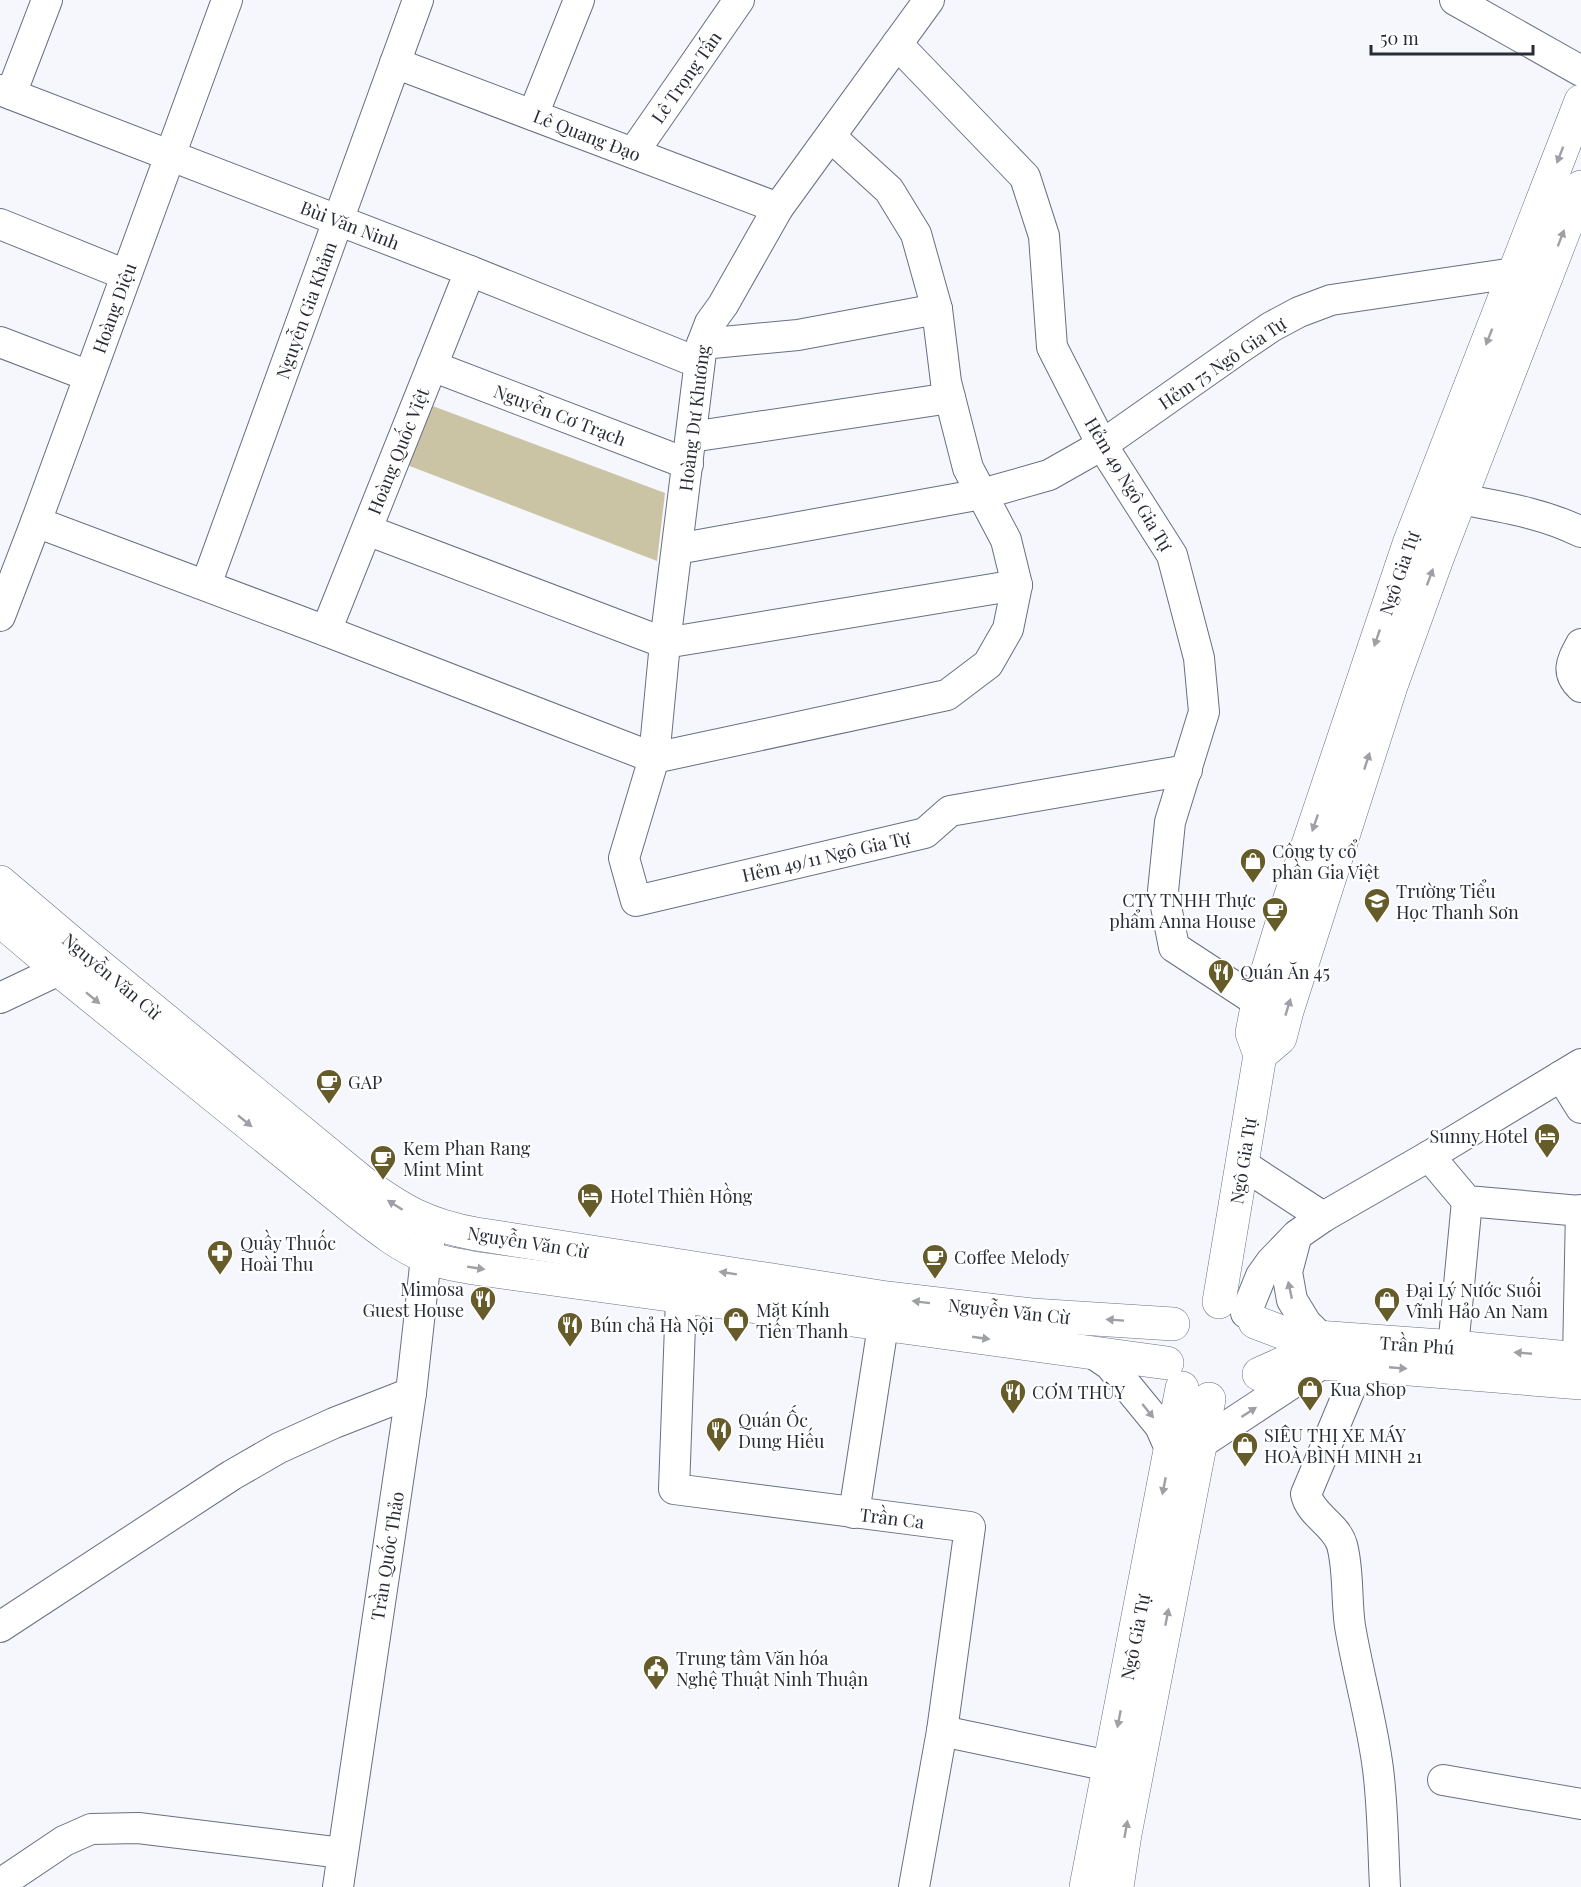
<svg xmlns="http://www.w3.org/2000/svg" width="1581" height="1887" viewBox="0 0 1581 1887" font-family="'Playfair Display',serif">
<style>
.green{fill:#cac4a5}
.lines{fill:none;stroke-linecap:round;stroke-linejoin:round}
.minor-casing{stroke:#676f84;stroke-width:32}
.major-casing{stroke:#676f84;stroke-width:34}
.minor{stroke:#fff;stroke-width:30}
.major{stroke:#fff;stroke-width:33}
.oneway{fill:#9fa0a5}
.labels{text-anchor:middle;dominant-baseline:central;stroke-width:4.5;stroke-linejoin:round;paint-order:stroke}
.street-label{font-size:18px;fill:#292c36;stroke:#fff}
.poi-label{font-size:18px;fill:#292c36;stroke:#fff;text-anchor:start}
</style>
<rect width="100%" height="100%" fill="#f5f7fc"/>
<path class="green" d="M430 405 665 493 657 561 407 465Z"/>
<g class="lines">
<g class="minor-casing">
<g id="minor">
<path d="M929 0 778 208 723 305 710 323 702 344 665 643 654 758 624 858 636 901 925 833 950 811 1187 770"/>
<path d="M1455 0 1581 71"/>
<path d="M897 44 1025 177 1044 236 1052 347 1102 445 1172 555 1199 658 1204 712 1170 822 1163 891 1174 947 1258 1002"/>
<path d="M395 63 778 208"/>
<path d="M0 90 470 271 699 363"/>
<path d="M11 94 47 0"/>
<path d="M533 115 579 0"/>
<path d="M633 153 739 0"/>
<path d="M0 224 126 275"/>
<path d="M0 342 89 376"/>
<path d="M702 344 798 335 937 309"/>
<path d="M432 366 688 464"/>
<path d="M691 437 950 398"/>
<path d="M1460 499C1502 507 1543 513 1581 532"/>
<path d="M36 522 326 631 654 758 947 695 988 664 1008 629 1017 585 1006 540 968 468 946 382 937 309 916 234 889 190 831 137"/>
<path d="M367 530 665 643 1017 585"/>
<path d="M677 549 982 494 1049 475 1102 445 1240 348 1271 327 1299 312 1331 300 1514 273"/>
<path d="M206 585 418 0"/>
<path d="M0 616 36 522 227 0"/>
<path d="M326 631 470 271"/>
<path d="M1581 644C1572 661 1565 672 1581 687"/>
<path d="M0 998 59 970 74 954"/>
<path d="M1561 1076 1581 1108"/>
<path d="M1429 1156 1467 1201 1581 1211"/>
<path d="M1242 1164 1323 1217"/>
<path d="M1296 1238 1287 1272 1292 1300 1306 1323 1320 1337"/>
<path d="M684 1273 681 1298 674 1489 970 1527 942 1731 914 1887"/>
<path d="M1246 1313 1261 1276 1271 1262 1297 1235 1323 1217 1429 1156 1581 1064"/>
<path d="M1094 1354 1110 1365 1160 1426 1171 1451"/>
<path d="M1578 1359 1581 1210"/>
<path d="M1360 1365 1306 1494C1310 1515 1336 1524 1342 1545 1349 1571 1346 1599 1350 1626 1358 1674 1372 1721 1378 1769 1383 1808 1383 1848 1385 1887"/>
<path d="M1451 1369 1467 1201"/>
<path d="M1200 1444 1323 1363"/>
<path d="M854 1513 887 1300"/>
<path d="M0 1627 232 1475 279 1448 334 1423 411 1393"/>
<path d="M942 1731 1109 1766"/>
<path d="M1443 1780 1581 1804"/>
<path d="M0 1884 64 1841 91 1829 138 1828 342 1853"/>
<path d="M338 1887 411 1393 426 1257 433 1224"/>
</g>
</g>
<g class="major-casing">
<g id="major">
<path d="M0 882 79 949 361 1181C401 1210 426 1225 476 1234L887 1298 1032 1315 1173 1324"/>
<path d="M0 920 59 970 355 1210C378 1228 400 1246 427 1257 441 1263 458 1265 473 1268L1167 1363"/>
<path d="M1260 1055 1280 1038 1287 1011 1391 686 1438 556 1581 187"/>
<path d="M1219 1302 1260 1055 1252 1033 1258 1002 1286 910 1409 544 1581 101"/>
<path d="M1255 1322 1289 1335 1455 1347 1581 1359"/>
<path d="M1259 1374 1286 1362 1360 1365 1581 1383"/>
<path d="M1086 1887 1182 1388"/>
<path d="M1117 1887 1125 1834 1209 1399"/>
</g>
</g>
<use href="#minor" class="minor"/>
<use href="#major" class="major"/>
</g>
<defs><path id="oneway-solid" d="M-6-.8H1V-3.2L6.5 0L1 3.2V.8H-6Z" transform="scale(1.5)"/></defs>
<g class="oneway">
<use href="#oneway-solid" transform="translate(1560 155) rotate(111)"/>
<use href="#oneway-solid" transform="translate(1561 238) rotate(-69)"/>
<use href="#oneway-solid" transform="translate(1489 337) rotate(111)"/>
<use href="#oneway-solid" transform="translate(1430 577) rotate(-70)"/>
<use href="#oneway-solid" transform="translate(1377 638) rotate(109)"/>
<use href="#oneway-solid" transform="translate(1367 761) rotate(-72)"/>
<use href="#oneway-solid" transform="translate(1315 823) rotate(109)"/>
<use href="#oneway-solid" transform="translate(93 998) rotate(39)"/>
<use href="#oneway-solid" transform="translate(1288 1007) rotate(-73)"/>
<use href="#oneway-solid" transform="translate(245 1121) rotate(39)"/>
<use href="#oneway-solid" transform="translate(395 1205) rotate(-148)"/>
<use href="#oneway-solid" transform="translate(476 1268) rotate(9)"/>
<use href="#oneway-solid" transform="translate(728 1273) rotate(-171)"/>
<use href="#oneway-solid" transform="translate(1290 1290) rotate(-102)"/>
<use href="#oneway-solid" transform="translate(921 1302) rotate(-173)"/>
<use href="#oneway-solid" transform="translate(1115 1320) rotate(-176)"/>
<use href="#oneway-solid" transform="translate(981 1338) rotate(8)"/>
<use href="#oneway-solid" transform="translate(1523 1353) rotate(-175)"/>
<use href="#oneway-solid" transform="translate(1398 1368) rotate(5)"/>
<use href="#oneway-solid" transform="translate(1148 1411) rotate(51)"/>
<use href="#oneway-solid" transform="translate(1249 1412) rotate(-33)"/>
<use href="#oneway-solid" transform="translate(1164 1486) rotate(101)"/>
<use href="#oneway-solid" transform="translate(1167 1617) rotate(-79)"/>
<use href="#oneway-solid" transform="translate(1119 1719) rotate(101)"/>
<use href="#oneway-solid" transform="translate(1126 1829) rotate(-80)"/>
</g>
<defs>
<g id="shop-pin" transform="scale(1.35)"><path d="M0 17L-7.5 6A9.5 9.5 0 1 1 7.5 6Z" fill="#665c29" stroke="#fff"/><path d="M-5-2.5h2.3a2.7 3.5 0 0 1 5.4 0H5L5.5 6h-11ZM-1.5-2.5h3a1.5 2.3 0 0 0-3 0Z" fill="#fff"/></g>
<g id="school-pin" transform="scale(1.35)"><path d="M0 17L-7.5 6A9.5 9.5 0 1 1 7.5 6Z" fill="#665c29" stroke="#fff"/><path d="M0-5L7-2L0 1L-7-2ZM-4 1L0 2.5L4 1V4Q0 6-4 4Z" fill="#fff"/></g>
<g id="cafe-pin" transform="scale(1.35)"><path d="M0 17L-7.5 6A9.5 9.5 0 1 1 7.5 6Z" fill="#665c29" stroke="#fff"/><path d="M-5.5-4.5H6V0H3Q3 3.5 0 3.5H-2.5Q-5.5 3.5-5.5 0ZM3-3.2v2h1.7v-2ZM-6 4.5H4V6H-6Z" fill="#fff"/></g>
<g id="restaurant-pin" transform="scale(1.35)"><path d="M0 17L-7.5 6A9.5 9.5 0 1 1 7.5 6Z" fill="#665c29" stroke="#fff"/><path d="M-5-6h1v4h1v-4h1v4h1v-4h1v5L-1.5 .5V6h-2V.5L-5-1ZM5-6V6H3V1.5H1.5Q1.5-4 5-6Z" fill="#fff"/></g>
<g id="hotel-pin" transform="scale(1.35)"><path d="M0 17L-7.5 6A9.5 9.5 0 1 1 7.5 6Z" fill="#665c29" stroke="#fff"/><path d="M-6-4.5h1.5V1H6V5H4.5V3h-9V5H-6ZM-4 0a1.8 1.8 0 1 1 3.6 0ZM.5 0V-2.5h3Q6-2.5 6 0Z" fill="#fff"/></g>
<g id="pharmacy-pin" transform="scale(1.35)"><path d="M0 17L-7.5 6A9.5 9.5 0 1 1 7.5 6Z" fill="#665c29" stroke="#fff"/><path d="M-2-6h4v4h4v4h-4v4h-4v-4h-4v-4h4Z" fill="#fff"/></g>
<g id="civic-pin" transform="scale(1.35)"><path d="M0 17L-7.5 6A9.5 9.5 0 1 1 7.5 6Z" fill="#665c29" stroke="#fff"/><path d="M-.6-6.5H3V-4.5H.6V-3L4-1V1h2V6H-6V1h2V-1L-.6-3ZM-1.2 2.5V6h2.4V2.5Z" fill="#fff"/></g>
</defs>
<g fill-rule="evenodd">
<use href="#shop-pin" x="1253" y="861"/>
<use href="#school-pin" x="1377" y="901"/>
<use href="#cafe-pin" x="1275" y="910"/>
<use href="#restaurant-pin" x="1221" y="972"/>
<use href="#cafe-pin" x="329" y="1082"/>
<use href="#hotel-pin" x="1547" y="1136"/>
<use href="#cafe-pin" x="383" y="1158"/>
<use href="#hotel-pin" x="590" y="1196"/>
<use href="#pharmacy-pin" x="220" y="1253"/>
<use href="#cafe-pin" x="935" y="1257"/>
<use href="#restaurant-pin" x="483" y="1299"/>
<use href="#shop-pin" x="1387" y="1300"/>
<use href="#shop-pin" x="736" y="1320"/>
<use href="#restaurant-pin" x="570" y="1325"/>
<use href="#shop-pin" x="1310" y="1389"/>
<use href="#restaurant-pin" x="1013" y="1392"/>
<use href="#restaurant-pin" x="719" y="1430"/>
<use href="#shop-pin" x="1245" y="1445"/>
<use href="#civic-pin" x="656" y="1668"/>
</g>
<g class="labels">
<g class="street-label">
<text transform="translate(686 77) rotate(-55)">Lê Trọng Tấn</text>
<text transform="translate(587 135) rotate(21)">Lê Quang Đạo</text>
<text transform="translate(350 225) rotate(21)">Bùi Văn Ninh</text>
<text transform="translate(114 308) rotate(-70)">Hoàng Diệu</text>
<text transform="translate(306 310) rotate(-70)">Nguyễn Gia Khảm</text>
<text transform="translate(1222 363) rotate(-34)">Hẻm 75 Ngô Gia Tự</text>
<text transform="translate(560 415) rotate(21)">Nguyễn Cơ Trạch</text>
<text transform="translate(694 418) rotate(-83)">Hoàng Dư Khương</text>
<text transform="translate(398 451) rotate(-68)">Hoàng Quốc Việt</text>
<text transform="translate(1129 484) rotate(59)">Hẻm 49 Ngô Gia Tự</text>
<text transform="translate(1399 573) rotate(-71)">Ngô Gia Tự</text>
<text transform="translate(826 856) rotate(-13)">Hẻm 49/11 Ngô Gia Tự</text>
<text transform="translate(112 976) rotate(40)">Nguyễn Văn Cừ</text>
<text transform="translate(1243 1161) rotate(-81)">Ngô Gia Tự</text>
<text transform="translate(528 1242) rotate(9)">Nguyễn Văn Cừ</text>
<text transform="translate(1009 1311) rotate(6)">Nguyễn Văn Cừ</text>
<text transform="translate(1417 1345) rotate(4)">Trần Phú</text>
<text transform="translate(892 1518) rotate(7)">Trần Ca</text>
<text transform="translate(387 1556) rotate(-81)">Trần Quốc Thảo</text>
<text transform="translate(1135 1637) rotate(-79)">Ngô Gia Tự</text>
</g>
<g class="poi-label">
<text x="1272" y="851">Công ty cổ<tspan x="1272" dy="21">phần Gia Việt</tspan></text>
<text x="1396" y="891">Trường Tiểu<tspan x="1396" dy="21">Học Thanh Sơn</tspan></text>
<text x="1256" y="900" text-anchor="end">CTY TNHH Thực<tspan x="1256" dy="21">phẩm Anna House</tspan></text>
<text x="1240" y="972">Quán Ăn 45</text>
<text x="348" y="1082">GAP</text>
<text x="1528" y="1136" text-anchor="end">Sunny Hotel</text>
<text x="403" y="1148">Kem Phan Rang<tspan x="403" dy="21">Mint Mint</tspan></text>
<text x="610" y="1196">Hotel Thiên Hồng</text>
<text x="240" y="1243">Quầy Thuốc<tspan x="240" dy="21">Hoài Thu</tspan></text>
<text x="954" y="1257">Coffee Melody</text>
<text x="464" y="1289" text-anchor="end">Mimosa<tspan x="464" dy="21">Guest House</tspan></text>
<text x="1406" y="1290">Đại Lý Nước Suối<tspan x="1406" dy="21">Vĩnh Hảo An Nam</tspan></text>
<text x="756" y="1310">Măt Kính<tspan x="756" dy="21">Tiến Thanh</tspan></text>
<text x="590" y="1325">Bún chả Hà Nội</text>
<text x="1330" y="1389">Kua Shop</text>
<text x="1032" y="1392">CƠM THÙY</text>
<text x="738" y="1420">Quán Ốc<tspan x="738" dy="21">Dung Hiếu</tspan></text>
<text x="1264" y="1435">SIÊU THỊ XE MÁY<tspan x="1264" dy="21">HOÀ BÌNH MINH 21</tspan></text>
<text x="676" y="1658">Trung tâm Văn hóa<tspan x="676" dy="21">Nghệ Thuật Ninh Thuận</tspan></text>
</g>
</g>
<path d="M1371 45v9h162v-9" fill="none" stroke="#292c36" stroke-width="3"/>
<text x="1380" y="45" font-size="18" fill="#292c36" stroke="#ffffff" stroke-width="4.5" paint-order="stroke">50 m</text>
</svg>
